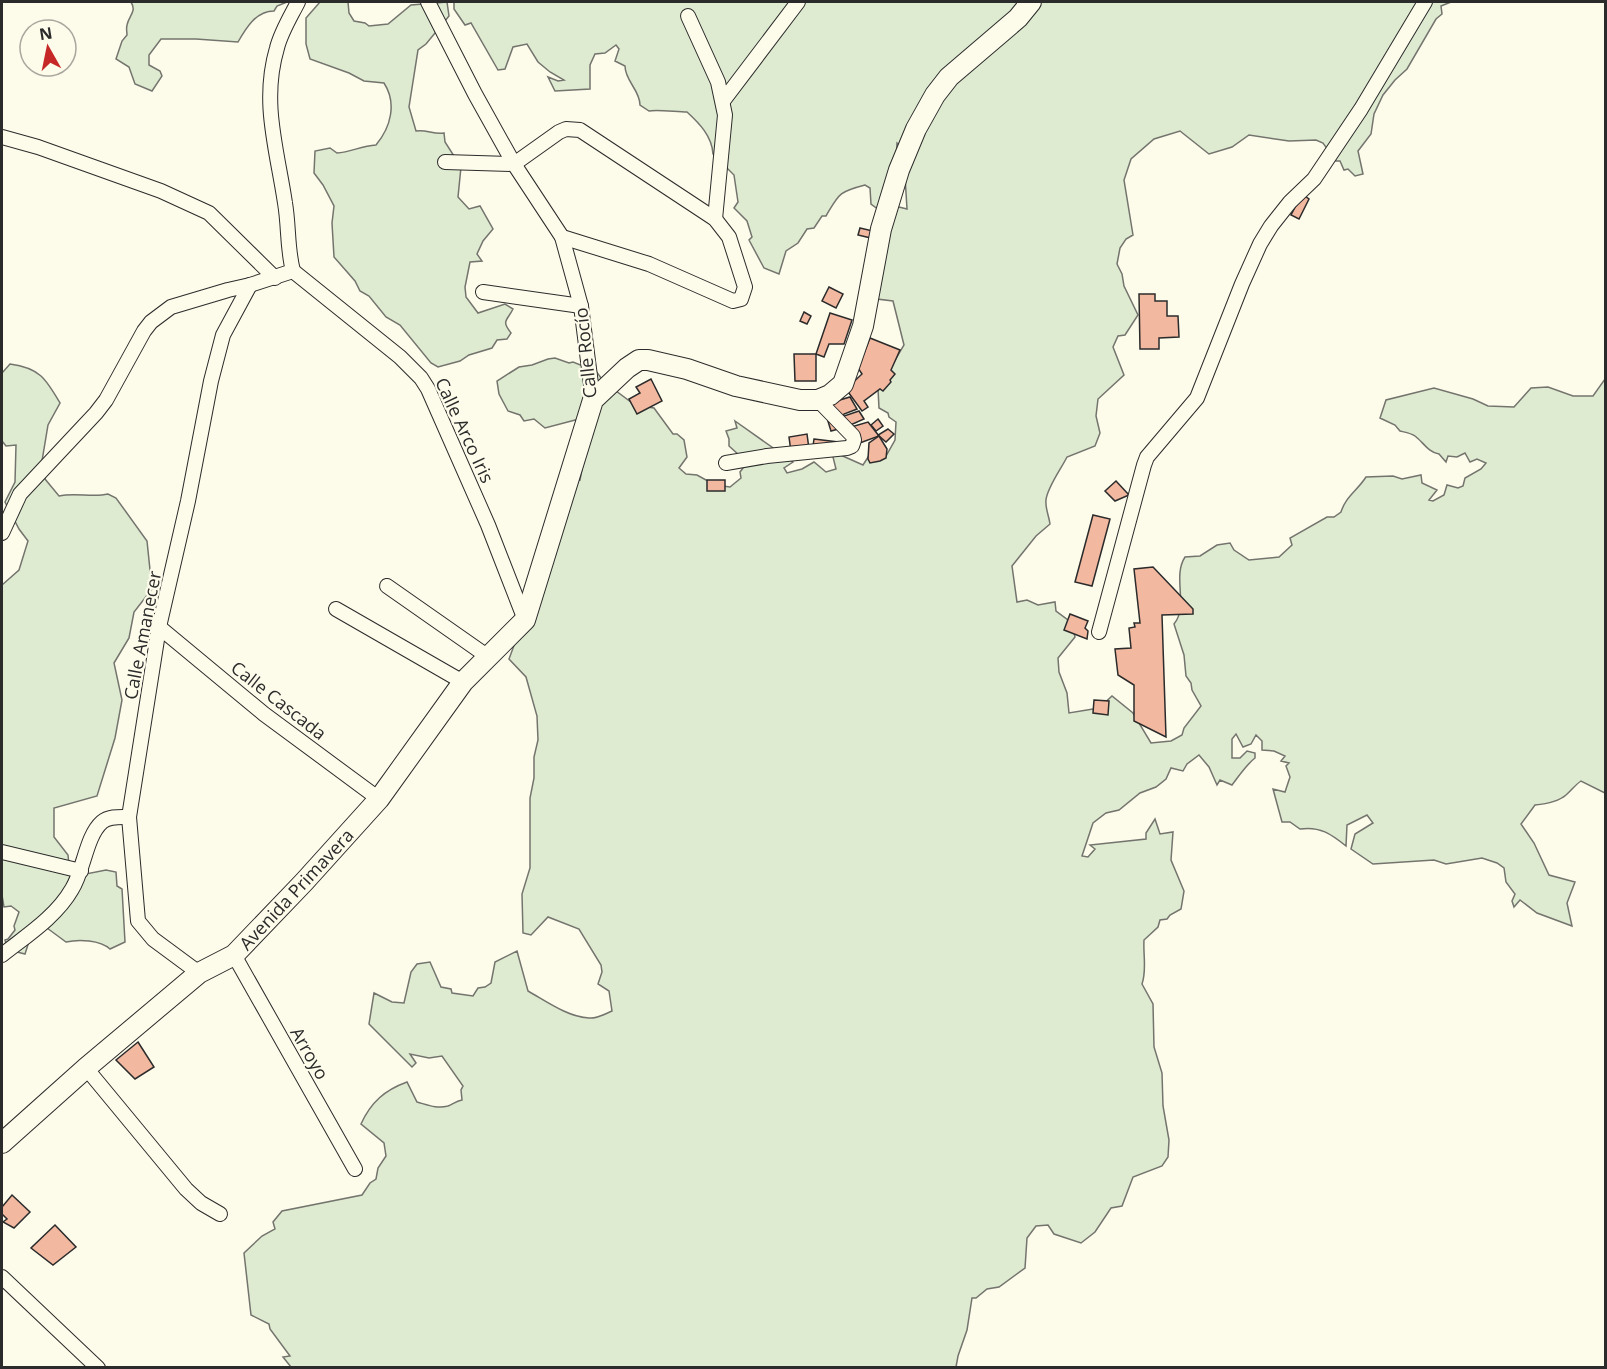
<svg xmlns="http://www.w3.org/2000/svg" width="1607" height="1369" viewBox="0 0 1607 1369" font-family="'Open Sans',sans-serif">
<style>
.green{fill:#deebd1;stroke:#74746e;stroke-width:1.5}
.building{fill:#f2b8a0;stroke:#2b2b2b;stroke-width:1.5}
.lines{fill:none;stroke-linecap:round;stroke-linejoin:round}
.street-casing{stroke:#2b2b2b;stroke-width:16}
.secondary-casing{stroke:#2b2b2b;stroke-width:22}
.street{stroke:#fdfbea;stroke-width:14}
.secondary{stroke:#fdfbea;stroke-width:20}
.labels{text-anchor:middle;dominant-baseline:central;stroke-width:4.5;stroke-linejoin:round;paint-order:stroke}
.street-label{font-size:18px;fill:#2b2b2b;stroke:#fdfbea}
</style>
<rect width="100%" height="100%" fill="#fdfbea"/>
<g class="green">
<path d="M131 2H287L277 6 274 11C256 11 246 28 238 42L196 39H161L149 55V65L160 71 162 76 152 91 135 84 129 67 116 59 122 41 127 35C127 32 126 29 127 25 129 15 137 12 131 2Z"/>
<path d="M320 2H348L349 13 354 21 365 23 369 26 388 24 411 5 447 2 449 16 426 44 418 50 409 107 416 131C426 129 434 135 444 133L445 142 461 167 458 197 469 209 480 206 493 229 483 241 477 254 482 261 470 262 465 287 466 297 478 313 505 304 513 309C507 321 501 320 511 333L507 339 497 340 492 348 469 355 460 361 438 367 431 363 400 325 386 317 369 296 360 291 355 281 334 257 332 223 334 206 323 185 314 173 315 151 330 148 337 153C351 152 361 146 376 145 391 127 397 103 384 83L364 81 349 73 310 59 306 44V18Z"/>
<path d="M454 2H1451L1441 6 1442 14 1436 19 1407 69 1395 80 1383 95 1374 114 1371 134 1358 151 1363 174 1355 176 1348 169 1344 170 1340 161H1336L1323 143 1316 140 1289 141 1249 135 1232 147 1209 154 1180 131 1154 139 1131 159 1124 180 1133 235 1126 239 1120 248 1117 264 1122 274 1124 286 1138 315 1125 335 1118 336 1113 347 1124 375 1098 399 1096 416 1100 433 1095 446 1067 457C1061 469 1047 488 1046 500 1045 508 1049 516 1050 524L1036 536 1012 566 1017 602 1027 600 1038 605 1055 602 1056 611 1072 623 1075 637 1058 658 1059 672 1067 693 1069 713 1099 708 1112 696 1133 713 1151 743 1171 741 1182 735 1184 728 1201 706 1192 690 1191 683 1186 676 1184 655 1174 624C1189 606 1172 577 1185 557L1200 556 1217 545 1230 543 1234 550 1249 560 1279 557 1292 545 1290 538 1327 517H1334L1341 512C1346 496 1357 491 1366 477L1393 476 1402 479 1421 475 1422 483 1437 490 1429 500 1433 501 1444 495 1447 485 1458 488 1463 486 1465 478 1481 469 1486 463 1477 459 1470 462 1465 453 1457 457 1448 456 1446 462 1439 454C1428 452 1423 442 1415 436 1411 433 1404 432 1400 431L1395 425 1380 418 1386 400 1434 388 1473 399 1488 406 1514 407 1531 388 1548 387 1573 396H1593L1605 379V799V793L1581 781C1575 785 1571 791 1566 795 1558 802 1545 804 1535 805L1521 824 1534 843 1549 875 1575 882 1567 903 1572 926 1537 913 1520 900 1514 907 1512 901 1515 894 1506 882 1504 868 1497 863 1482 858 1446 864 1434 860 1373 864 1351 849 1355 834 1373 823 1367 815 1347 825 1346 846C1331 834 1320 826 1300 829L1290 822H1282L1273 789 1285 792 1290 777 1286 766 1289 763 1281 761 1285 756 1274 751 1262 750V741L1256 735 1251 744 1243 747 1236 734 1232 739V758H1240L1247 751 1255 753V758C1246 765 1239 776 1232 785L1220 780 1217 785 1209 767 1199 755 1187 764 1183 771 1171 768 1166 779 1156 787 1140 793 1119 810 1106 813 1093 823 1082 856 1088 857 1095 849 1090 845 1146 839V833L1155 819 1160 834 1173 832 1171 860 1184 891 1181 909 1170 915 1167 919 1160 920 1158 927 1144 940C1143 955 1147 970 1142 984L1153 1004 1154 1047 1162 1073 1163 1106 1169 1140 1168 1157 1162 1166 1133 1177 1122 1206 1111 1208 1095 1232 1081 1243 1054 1234 1048 1225 1036 1226 1027 1238 1025 1268 999 1287 987 1289 976 1298H972L967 1330 958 1356 956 1367H291L283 1357 290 1356 270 1329 269 1324 251 1315 244 1253 262 1236 275 1229 273 1222 282 1211 362 1195 370 1183 376 1179 378 1168 386 1156 384 1143 361 1124C371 1102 385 1090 407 1082L417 1102C428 1105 437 1109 448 1106 453 1104 456 1101 462 1100L461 1090 463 1086 442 1056 429 1058 410 1054 416 1063 412 1067 369 1024 374 993 392 1002 404 1003 411 972 417 964 430 962 441 987 451 989 452 993 473 996 478 988 485 987 491 983 495 962 517 951 528 991C546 1001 568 1017 589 1018 597 1019 605 1014 612 1011L609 991 598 984 602 972 601 965 579 929 548 917 531 935 523 933 522 894 530 868V798L534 778V757L538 740 537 716 526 677 509 659 575 481 580 480 583 464 579 419 545 428 534 419 524 421 520 415 508 411 499 394 497 381 519 367 532 365 548 359 555 358 569 363 573 362 596 371 604 382 635 405 654 408 673 434H677L684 440 687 457 679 468 686 474 697 475 715 485 730 487 741 478 740 472 743 468 740 456 729 446V439L726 431 737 428 735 421 793 462 784 468 787 473 802 469 814 462 826 472 836 469 833 457 836 453 863 465 872 451 886 456 895 440 896 422 889 417 888 413 879 408 878 389 904 345 893 301 877 299 892 201 899 207 907 209 905 176 907 151 897 143 895 181 879 210 871 204 870 188 865 185C838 192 839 194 826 216H822L814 228 807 229 798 243 786 251 779 274 764 268 749 240 752 237 747 221 734 208 738 202 734 175 713 154C712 136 699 123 687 112 677 112 656 109 649 111L640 105C640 90 625 81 625 66L615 61 619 49 616 45 605 53 595 54 590 65V89L555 91 548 77 558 81 564 80 550 72 538 62 527 44 513 47 505 69 498 70 471 23 465 25 454 9Z"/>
<path d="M10 364C40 368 46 379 60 403L48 425 42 461 47 467 45 479 59 496C76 492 92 498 108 494L116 498 147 541 152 589 134 612 129 638 114 663 122 700 115 738 97 796 54 808V837L68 855 69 865 81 875 106 870 116 872 117 886 122 889 125 942 110 949C100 940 79 939 66 942L47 928 31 935 25 954C16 952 7 950 5 940L8 939 15 930 14 926 19 912 11 906 4 907 2 895V585L19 570 28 541 19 529 5 502 15 482 16 445 6 446 2 441V373Z"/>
</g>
<g class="building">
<path d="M1302 194 1309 199 1299 219 1291 215Z"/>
<path d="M860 228 877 232 875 239 858 235Z"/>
<path d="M829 287 843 294 836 308 822 301Z"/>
<path d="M1139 294H1155V301H1167V316H1178L1179 337 1159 338V349H1140Z"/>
<path d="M804 312 811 316 807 324 800 321Z"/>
<path d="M830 313 852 320 844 344H829L824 357 816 354Z"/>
<path d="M870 338 900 350 891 370 895 374 890 380 891 382 883 391 880 389 864 401 868 407 862 411 846 389 862 374 858 368Z"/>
<path d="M794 354H816V381H795Z"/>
<path d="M651 379 662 401 637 414 629 399 640 393 636 387Z"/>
<path d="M850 397 857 409 844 414 840 422 842 428 831 431 823 405Z"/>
<path d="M859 411 864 419 846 427 842 420 844 416Z"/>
<path d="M878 419 883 426 876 431 871 425Z"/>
<path d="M868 422 879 436 857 444 851 427Z"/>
<path d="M888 429 894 434 886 442 878 435Z"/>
<path d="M807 434 809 449 791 452 789 437Z"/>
<path d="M879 436 887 449 886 458 880 461 870 463 868 459 869 443Z"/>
<path d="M814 439 838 442 837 451 812 453Z"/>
<rect x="707" y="480" width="18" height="11"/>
<path d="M1116 481 1129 495 1115 501 1105 491Z"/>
<path d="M1093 515 1110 519 1092 586 1075 582Z"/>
<path d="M1153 567 1193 609V614L1162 615 1166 737 1134 721V685L1118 675 1115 649 1131 648 1129 628 1135 627 1134 623H1140L1134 569Z"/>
<path d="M1070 614 1088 621 1085 628 1088 631 1087 639 1064 630Z"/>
<path d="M1094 700 1109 701 1108 715 1093 713Z"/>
<path d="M138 1042 154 1067 135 1079 116 1060Z"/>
<path d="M12 1195 30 1212 14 1228 3 1222 7 1219 2 1214V1207Z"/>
<path d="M55 1225 76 1247 53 1265 31 1248Z"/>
</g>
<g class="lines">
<g class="street-casing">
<g id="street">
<path d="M428 2 475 94 514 164 562 237 581 306 593 400"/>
<path d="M688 16 718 82 725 115 715 219"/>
<path d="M723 101 798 2"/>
<path d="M2 137 38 147 161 191 209 213 275 278"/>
<path d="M445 162 514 164"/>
<path d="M514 164 559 132 566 129 580 130 715 219 729 237 745 287 741 299 733 301 649 264 562 237"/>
<path d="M293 271 400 357 421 378 428 389 488 525 525 620"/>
<path d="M293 271C287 248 289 226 285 203 277 149 261 102 277 48 281 32 291 16 298 2"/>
<path d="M483 292 581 306"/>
<path d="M726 463 767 456 847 448 852 446 854 440 853 436 818 400"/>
<path d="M2 533 20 494 96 413 106 400 144 331 151 322 171 307 228 290 250 285 293 271"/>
<path d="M387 586 487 656"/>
<path d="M336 609 463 682"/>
<path d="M159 627 264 714 379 799"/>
<path d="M1099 632 1144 465 1147 457 1197 398 1242 284 1260 244 1271 226 1290 202 1314 179 1361 109 1425 2"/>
<path d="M2 852 81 871"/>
<path d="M2 955C26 936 56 917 72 889 84 870 86 836 102 822 109 816 120 817 129 817"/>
<path d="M234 955 355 1169"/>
<path d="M199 973 153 939 138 921 129 817 159 627 188 501 211 381 223 335 250 285"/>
<path d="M86 1068 186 1189 201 1203 220 1214"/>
<path d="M2 1277 98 1368"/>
</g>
</g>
<g class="secondary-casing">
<path id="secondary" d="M2 1143 86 1068 199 973 234 955 304 882 379 799 463 682 525 620 593 400 627 368 639 360H648L687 369 736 386 800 400H818L830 395 843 384 863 326 881 229 899 170 916 129 935 95 949 77 1018 18 1031 2"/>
</g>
<use href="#street" class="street"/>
<use href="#secondary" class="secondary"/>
</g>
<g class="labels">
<g class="street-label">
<text transform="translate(585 353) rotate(-96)">Calle Rocío</text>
<text transform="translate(465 430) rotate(65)">Calle Arco Iris</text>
<text transform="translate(142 635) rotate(-79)">Calle Amanecer</text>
<text transform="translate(279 700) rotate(38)">Calle Cascada</text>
<text transform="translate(296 889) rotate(-47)">Avenida Primavera</text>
<text transform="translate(310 1053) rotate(60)">Arroyo</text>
</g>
</g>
<rect width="1607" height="1369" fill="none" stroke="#2b2b2b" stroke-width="6"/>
<g transform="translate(48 48) rotate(351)"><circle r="28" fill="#fdfbea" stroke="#a9a89e" stroke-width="1.5"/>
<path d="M0-4.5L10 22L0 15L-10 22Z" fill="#c62828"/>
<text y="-9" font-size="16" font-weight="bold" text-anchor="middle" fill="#2b2b2b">N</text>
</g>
</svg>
